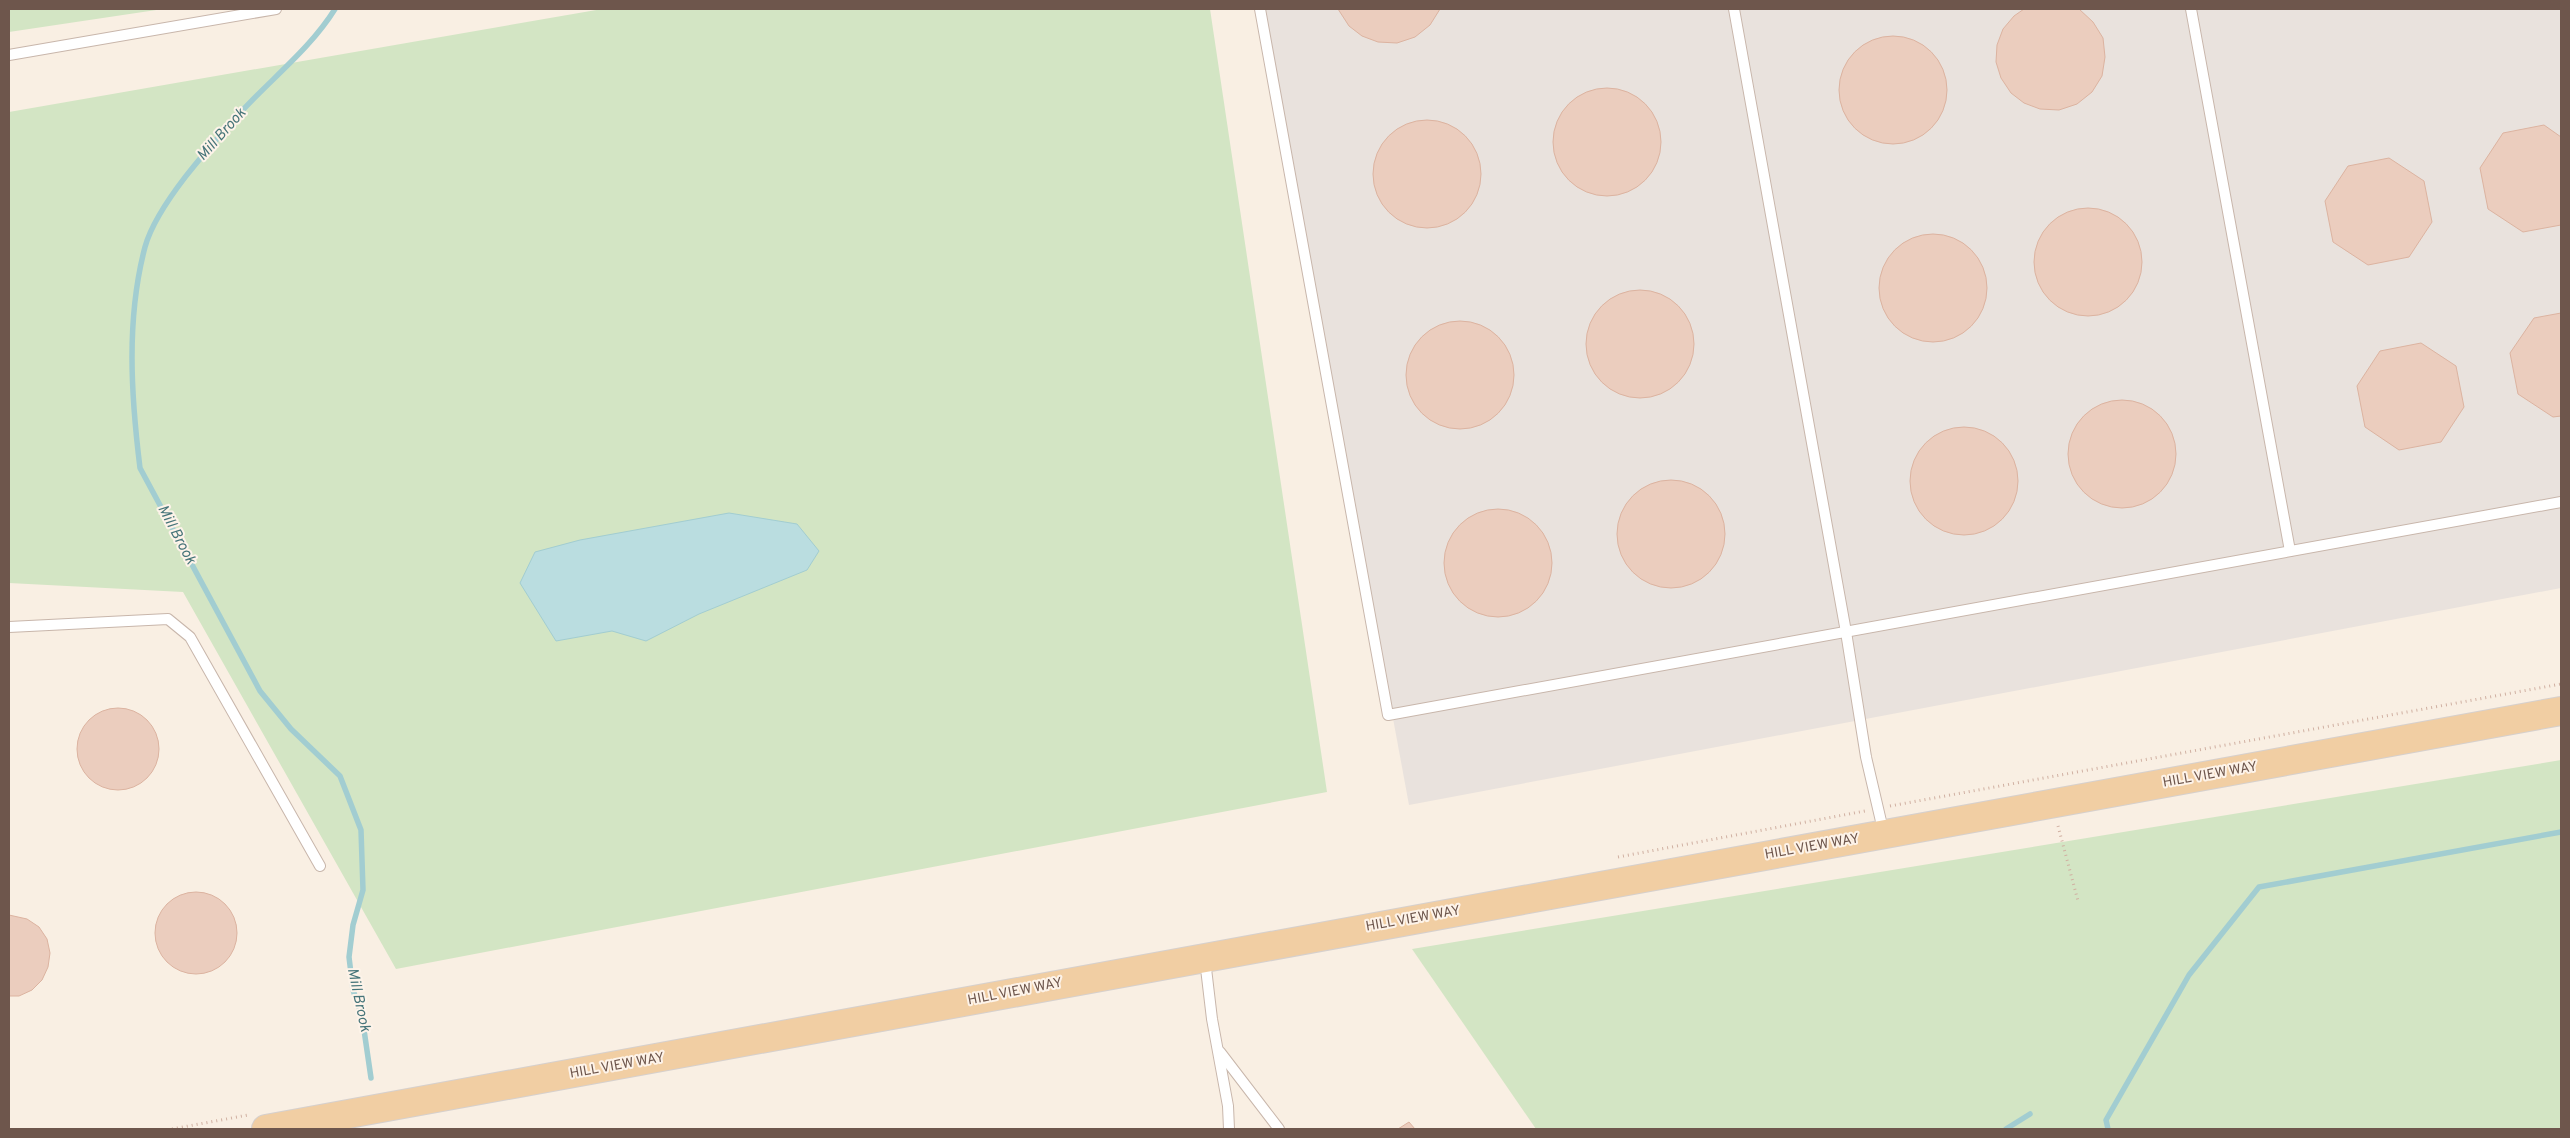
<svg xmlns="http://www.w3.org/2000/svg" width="2570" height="1138" viewBox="0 0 2570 1138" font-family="Overpass,sans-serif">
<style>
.industrial{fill:#e9e2dd}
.green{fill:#d3e5c4}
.water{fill:#badde0;stroke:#a2cdd1}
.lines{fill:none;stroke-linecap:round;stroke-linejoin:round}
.stream{stroke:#a2cdd1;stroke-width:5.5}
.building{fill:#ebcdbe;stroke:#dcb3a0}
.lane-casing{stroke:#c8b6ab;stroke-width:12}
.primary-casing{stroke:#d6d0cd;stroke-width:30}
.path{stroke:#d0b0a2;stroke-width:3;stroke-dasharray:1 4;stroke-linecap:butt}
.lane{stroke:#fff;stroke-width:10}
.primary{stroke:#f1cea3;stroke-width:28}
.labels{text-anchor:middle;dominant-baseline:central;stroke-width:4;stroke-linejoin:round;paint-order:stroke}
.street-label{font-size:14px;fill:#6e564c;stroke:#fdf3e9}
.water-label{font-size:15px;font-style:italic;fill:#467479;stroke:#fdf3e9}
</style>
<rect width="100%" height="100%" fill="#f9efe3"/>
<path class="industrial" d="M1262 9H2561V588L1409 805Z"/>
<g class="green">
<path d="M9 9H163L9 32Z"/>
<path d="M602 9H1210L1327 792 396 969 183 592 9 583V112Z"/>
<path d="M2561 760V1129H1536L1412 949Z"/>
</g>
<path class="water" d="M729 513 797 524 819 551 807 570 699 614 646 641 612 631 556 641 520 583 535 552 580 540Z"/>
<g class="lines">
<g class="stream">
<path d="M335 9C310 49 272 78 241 112 211 145 157 204 145 247 126 319 131 395 140 468L260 691 291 729 340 776 361 830 363 890 353 925 349 957 353 990 362 1016 371 1078"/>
<path d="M2006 1129 2030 1114"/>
<path d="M2108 1129 2106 1120 2189 975 2259 887 2561 832"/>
</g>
</g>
<g class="building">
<path d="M1338 9H1440L1430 25 1415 37 1397 43 1378 42 1362 36 1349 26Z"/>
<path d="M2024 9H2079L2093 22 2103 38 2105 57 2102 76 2092 92 2077 104 2059 110 2040 109 2024 103 2011 93 2001 78 1996 62 1997 45 2003 29 2014 16Z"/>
<circle cx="1893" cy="90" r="54"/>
<circle cx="1607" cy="142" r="54"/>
<circle cx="1427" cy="174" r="54"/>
<path d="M2544 125 2561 137V225L2523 232 2488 209 2480 168 2503 133Z"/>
<path d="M2389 158 2424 181 2432 222 2409 257 2368 265 2333 242 2325 201 2348 166Z"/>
<circle cx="2088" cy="262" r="54"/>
<circle cx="1933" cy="288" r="54"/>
<circle cx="1640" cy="344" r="54"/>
<path d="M2561 313V416L2553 417 2518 394 2510 353 2534 318Z"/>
<circle cx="1460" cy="375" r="54"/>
<path d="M2421 343 2456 366 2464 407 2441 442 2399 450 2365 427 2357 386 2380 351Z"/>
<circle cx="2122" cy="454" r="54"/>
<circle cx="1964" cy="481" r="54"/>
<circle cx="1671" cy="534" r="54"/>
<circle cx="1498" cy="563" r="54"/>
<circle cx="118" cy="749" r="41"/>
<circle cx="196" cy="933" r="41"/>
<path d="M9 915 27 919 39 927 47 939 50 953 48 967 42 980 32 990 19 996H9Z"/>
<path d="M1409 1122 1415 1129H1398Z"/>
</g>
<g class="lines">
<g class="lane-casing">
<g id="lane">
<path d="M1260 9 1388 715 2561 502"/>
<path d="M1734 9 1846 632 1866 757 1884 834"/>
<path d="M2191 9 2290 551"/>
<path d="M9 55 276 9"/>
<path d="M9 627 168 619 190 637 320 866"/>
<path d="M1205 960 1212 1019 1228 1106 1229 1129"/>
<path d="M1220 1052 1279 1129"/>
</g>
</g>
<g class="primary-casing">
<path id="primary" d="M266 1129 2561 711"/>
</g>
<g class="path">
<path d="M1890 806 2561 684"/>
<path d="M2058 826 2078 901"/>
<path d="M1618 857 1865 811"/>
<path d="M172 1129 248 1115"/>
</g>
<use href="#lane" class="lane"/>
<use href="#primary" class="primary"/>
</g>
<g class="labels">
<g class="street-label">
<text transform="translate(2210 775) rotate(-10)">HILL VIEW WAY</text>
<text transform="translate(1812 847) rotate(-10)">HILL VIEW WAY</text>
<text transform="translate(1413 919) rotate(-10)">HILL VIEW WAY</text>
<text transform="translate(1015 992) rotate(-11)">HILL VIEW WAY</text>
<text transform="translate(617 1066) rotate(-10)">HILL VIEW WAY</text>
</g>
<g class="water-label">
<text transform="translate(222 135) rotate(-48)">Mill Brook</text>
<text transform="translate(176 535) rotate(62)">Mill Brook</text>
<text transform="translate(358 1000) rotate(78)">Mill Brook</text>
</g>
</g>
<rect width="2570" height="1138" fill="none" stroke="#6e564c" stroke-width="20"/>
</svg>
